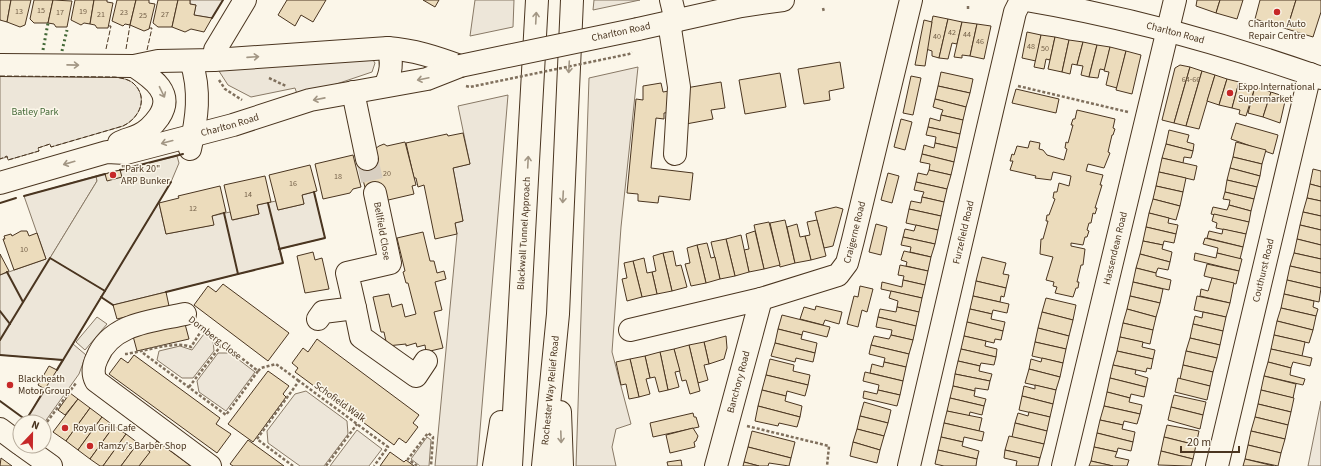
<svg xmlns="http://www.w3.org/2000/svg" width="1321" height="466" viewBox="0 0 1321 466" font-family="'Source Sans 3',sans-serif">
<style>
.green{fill:#ede6d9;stroke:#887966}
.parking{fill:#ede7d9;stroke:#887966}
.building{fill:#ecdcbc;stroke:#4a3520}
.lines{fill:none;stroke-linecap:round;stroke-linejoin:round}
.minor-tunnel{stroke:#d8cfc1;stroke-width:22;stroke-dasharray:22 11;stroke-linecap:butt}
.minor-casing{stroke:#4a3520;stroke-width:24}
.major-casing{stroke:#4a3520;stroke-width:24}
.highway-casing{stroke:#4a3520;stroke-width:24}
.path{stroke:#7f6f5c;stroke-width:2.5;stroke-dasharray:3 2;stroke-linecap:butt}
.minor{stroke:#fbf6e9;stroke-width:22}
.major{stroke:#fbf6e9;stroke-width:22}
.highway{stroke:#fbf6e9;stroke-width:22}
.major-bridge-casing{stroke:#4a3520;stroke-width:24;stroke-linecap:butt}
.path-bridge{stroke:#7f6f5c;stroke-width:2.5;stroke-dasharray:3 2;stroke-linecap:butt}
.major-bridge{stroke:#fbf6e9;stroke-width:22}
.hedge{stroke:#436837;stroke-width:3;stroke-dasharray:2 3;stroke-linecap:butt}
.fence{stroke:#4a3520;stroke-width:1;stroke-dasharray:5 2;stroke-linecap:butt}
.wall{stroke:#4a3520;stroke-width:2}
.oneway{stroke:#a29684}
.poi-dot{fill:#c62828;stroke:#fbf6e9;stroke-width:1.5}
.labels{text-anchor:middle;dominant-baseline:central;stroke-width:3;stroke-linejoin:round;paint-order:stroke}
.number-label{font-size:8px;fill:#725f47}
.poi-label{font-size:10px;fill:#4a3520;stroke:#fbf6e9;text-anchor:start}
.street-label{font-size:10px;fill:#4a3520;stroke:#fbf6e9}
.park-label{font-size:10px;fill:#436837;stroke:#fbf6e9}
</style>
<rect width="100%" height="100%" fill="#fbf6e9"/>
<g class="green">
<path d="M190 0H223L212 18 194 15 196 5 190 4Z"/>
<path d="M475 0H514L513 27 470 36Z"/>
<path d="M594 0H640L593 10Z"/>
<path d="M373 60 375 63 372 72 298 97 295 88 251 97 228 85 217 68Z"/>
<path d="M638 67 621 227 612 352 631 424 616 429 612 447 616 466H576L589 78Z"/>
<path d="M0 76 115 77C121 78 128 79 133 83 149 97 140 118 123 126L51 147 50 144 38 148 39 151 8 160 7 157 0 159Z"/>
<path d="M508 95 477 466H435L457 234 455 223 463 221 453 168 470 164 458 106Z"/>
<path d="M96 176 97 181 50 258 148 219 159 203 166 234 213 225 212 216 230 212 233 220 259 214 257 205 276 201 278 210 304 204 302 195 314 192 325 238 280 249 283 263 113 305 101 297 73 344 86 355 79 374 44 423 29 422 26 420 62 360 0 355V275L46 259 24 196Z"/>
<path d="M204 334 213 340 214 351 193 378H182L157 360 159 351 180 346 192 350Z"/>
<path d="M218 353H230L255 372 226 411 199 392 197 381Z"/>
<path d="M306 391 347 421 348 434 324 466H300L268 443 267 431 295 394Z"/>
<path d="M1321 401V466H1308Z"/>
<path d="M357 430 382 449 369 466H330Z"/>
<path d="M427 437 431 440 429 466H420L411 459Z"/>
</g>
<g class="parking">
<path d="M177 156 179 163 171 182 105 291 50 258 97 181 96 176Z"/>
<path d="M97 317 107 324 85 350 76 342Z"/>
</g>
<g class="building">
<path d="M0 0H11L7 22 0 20Z"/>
<path d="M11 0H31L25 25 20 27 7 22Z"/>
<path d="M53 0 48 23H34L30 19 34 0Z"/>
<path d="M53 0 72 1 67 27H56L54 24 48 23Z"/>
<path d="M75 0H94L90 24 84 23 81 25 71 20Z"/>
<path d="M94 0H107V2L113 3 108 28H97L95 25 90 24Z"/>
<path d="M117 0H136L130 25 125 24 123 26 112 21Z"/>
<path d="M136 0H149V3L155 4 149 29 144 31 130 25Z"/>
<path d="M158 0H178L172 27H158L153 23Z"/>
<path d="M178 0H190V4L196 5 194 15 212 18 204 32 191 29 185 32 172 27Z"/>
<path d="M287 0H326L313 22 301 15 295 26 278 15Z"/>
<path d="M423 0H439L435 7Z"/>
<path d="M1197 0H1220L1216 13 1196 6Z"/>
<path d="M1220 0H1243L1237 19 1216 13Z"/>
<path d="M1260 0H1296L1287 29 1255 19Z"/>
<path d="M1296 0H1321V12L1313 37 1287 29Z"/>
<path d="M933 16 948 19 939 58 932 56V51L926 49Z"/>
<path d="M948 19 962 22 957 44 952 43 948 59 939 58Z"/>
<path d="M924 20 932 22 925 66 915 65Z"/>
<path d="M962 22 977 24 970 56 962 55V58L954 57Z"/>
<path d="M977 24 991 26 984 59 970 56Z"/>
<path d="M1027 32 1041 35 1036 61 1022 58Z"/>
<path d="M1041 35 1055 37 1050 60 1046 59 1044 69 1034 67Z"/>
<path d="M1055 37 1069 40 1062 72 1048 69Z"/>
<path d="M1069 40 1083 42 1077 65 1072 64 1070 74 1062 72Z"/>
<path d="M1083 42 1097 45 1089 77 1081 75 1083 66 1077 65Z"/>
<path d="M1097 45 1110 47 1105 70 1100 69 1098 78 1089 77Z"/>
<path d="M1110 47 1126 51 1117 88 1106 85 1109 72 1104 71Z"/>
<path d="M1126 51 1141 55 1132 94 1116 90Z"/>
<path d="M840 62 844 88 829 91 830 100 804 104 798 69Z"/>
<path d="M1180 65 1190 67 1174 123 1162 120 1175 68Z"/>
<path d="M1190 67 1202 71 1186 126 1174 123Z"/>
<path d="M1202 71 1215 75 1199 129 1186 126Z"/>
<path d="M941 72 973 79 970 93 938 86Z"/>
<path d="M780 73 786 107 745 114 739 80Z"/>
<path d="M1215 75 1227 79 1219 105 1207 101Z"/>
<path d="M911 76 921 78 913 115 903 113Z"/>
<path d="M1227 79 1239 82 1232 108 1219 105Z"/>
<path d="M721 82 725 108 711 110 713 119 686 124 680 89Z"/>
<path d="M1239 82 1255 87 1246 116 1239 114 1240 110 1232 108Z"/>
<path d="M661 83 663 92 669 91 672 112 664 113V119L656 118 651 168 693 173 690 200 659 196 658 203 638 201V194L627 193 636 99 643 100V86Z"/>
<path d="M938 86 970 93 966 107 935 99Z"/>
<path d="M1255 87 1271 92 1263 117 1248 113Z"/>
<path d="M1016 89 1059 99 1056 113 1012 103Z"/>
<path d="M1271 92 1286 97 1280 123 1263 117Z"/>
<path d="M935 99 966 107 963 120 941 115 943 110 933 107Z"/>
<path d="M1077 110 1115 119 1113 128 1115 129 1113 135H1112L1108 152 1110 153 1104 168 1088 164 1086 171 1103 175 1100 185H1102L1095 208H1097L1095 214 1093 213 1091 223H1089L1087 230 1089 231 1087 237H1085L1083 245 1071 243V246L1085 249 1083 265H1081L1077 282H1079L1078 288H1076L1073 297 1055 293 1057 287 1053 286 1054 282 1046 280 1053 257 1040 254 1041 239H1043L1048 221H1046L1047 215H1049L1055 199 1053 198 1054 192H1057L1059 183 1069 186 1071 176 1053 172 1051 180 1035 178 1036 176 1010 170 1013 161H1010L1012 154 1014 155 1017 146 1028 148 1030 141 1040 143 1039 149 1043 150 1047 155 1064 160 1067 149 1065 148 1066 142 1068 143 1073 125H1071L1073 119H1075Z"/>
<path d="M941 115 963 120 960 134 928 127 930 118 940 121Z"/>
<path d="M901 119 912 122 905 150 894 147Z"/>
<path d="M1236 123 1278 135 1273 154 1231 139Z"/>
<path d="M928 127 960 134 957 148 935 143 936 137 926 135Z"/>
<path d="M1169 130 1189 135 1187 142 1194 144 1193 151 1166 144Z"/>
<path d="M463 133 470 164 453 168 463 221 455 223 457 234 435 239 424 185 418 187 416 178H414L406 143 447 134 448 136Z"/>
<path d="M405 142 416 185 412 186 414 194 384 201 367 195 358 161 379 146 384 144 387 146Z"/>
<path d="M1236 142 1266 150 1262 164 1233 157Z"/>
<path d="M935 143 957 148 954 162 922 154 924 145 934 148Z"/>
<path d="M1166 144 1193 151 1191 158 1184 157 1183 163 1162 158Z"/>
<path d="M922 154 954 162 951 175 929 170 930 164 920 162Z"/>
<path d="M353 155 361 187 353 189 350 193 323 199 315 164Z"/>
<path d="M1233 157 1262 164 1260 176 1230 168Z"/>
<path d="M1162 158 1197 166 1194 180 1159 172Z"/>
<path d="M310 165 317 191 302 195 304 204 278 210 269 175Z"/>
<path d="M1230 168 1260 176 1257 187 1227 180Z"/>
<path d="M1313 169 1321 171V187L1310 184Z"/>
<path d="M120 170 122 177 107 181 105 174Z"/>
<path d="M929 170 951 175 947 189 916 182 918 173 927 175Z"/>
<path d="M1159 172 1186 178 1183 192 1156 186Z"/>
<path d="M888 173 899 176 892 203 881 200Z"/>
<path d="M265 176 271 202 257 205 259 214 232 220 224 185Z"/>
<path d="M1227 180 1257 187 1254 199 1225 192Z"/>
<path d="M916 182 947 189 944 202 922 197 924 192 914 190Z"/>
<path d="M1310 184 1321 187V201L1307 198Z"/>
<path d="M220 186 226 212 212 216 214 225 166 234 159 203 179 198 178 196Z"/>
<path d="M1156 186 1183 192 1180 206 1153 199Z"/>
<path d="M1225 192 1254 199 1251 211 1229 205 1230 200 1223 199Z"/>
<path d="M922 197 944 202 941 216 909 209 911 201 921 203Z"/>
<path d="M1307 198 1321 201V216L1303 212Z"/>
<path d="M1153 199 1180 206 1176 220 1149 213Z"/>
<path d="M1229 205 1251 211 1249 222 1211 214 1213 207 1227 210Z"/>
<path d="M836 207 843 209 833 246 824 248 815 212Z"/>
<path d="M909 209 941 216 938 230 906 223Z"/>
<path d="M1303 212 1321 216V230L1300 225Z"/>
<path d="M1149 213 1169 218 1168 223 1178 225 1176 234 1146 227Z"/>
<path d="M1214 214 1249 222 1246 234 1216 228 1217 223 1212 221Z"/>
<path d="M785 220 795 263 780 267 770 223Z"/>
<path d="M817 220 826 256 811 260 805 236 810 235 807 222Z"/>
<path d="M769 222 780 265 764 269 754 225Z"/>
<path d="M797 224 800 237 805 236 811 260 795 263 787 227Z"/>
<path d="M876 224 887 227 881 255 869 252Z"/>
<path d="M916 225 938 230 935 244 903 237 905 229 914 231Z"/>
<path d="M1300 225 1321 230V245L1297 239Z"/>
<path d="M1146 227 1176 234 1174 243 1164 241 1163 245 1143 241Z"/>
<path d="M1223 229 1246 234 1243 247 1207 238 1209 231 1222 234Z"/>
<path d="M21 231H27L29 236 37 233 46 259 14 270 3 239H5L4 236 11 234 12 236Z"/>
<path d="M755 231 764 269 749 272 744 250 749 249 746 234Z"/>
<path d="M423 232 430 261H434L437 273 444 271 446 279 435 282 442 310 434 312 443 348 426 352 425 345 417 347 416 343 406 346V344L387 346 384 332H381L373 297 389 294 392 307 402 304 405 317 416 314 408 283H406L403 272 405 271 397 238Z"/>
<path d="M741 235 749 272 735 276 726 239Z"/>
<path d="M903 237 935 244 931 257 910 252 911 247 901 245Z"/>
<path d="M1205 238 1243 247 1240 259 1217 253 1218 248 1203 244Z"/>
<path d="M726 239 735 276 720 279 711 242Z"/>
<path d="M1297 239 1321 245V259L1294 253Z"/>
<path d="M1143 241 1163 245 1162 249 1172 252 1170 262 1140 254Z"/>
<path d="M707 243 711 258 715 257 720 279 706 283 697 245Z"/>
<path d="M697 245 706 283 691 286 685 264 690 263 687 248Z"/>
<path d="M673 251 676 266 681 265 687 287 672 291 663 253Z"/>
<path d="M904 251 931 257 928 271 906 266 907 262 901 260Z"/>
<path d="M313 252 315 260 322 258 329 289 305 293 297 256Z"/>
<path d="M663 253 672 291 657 294 652 272 656 271 653 256Z"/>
<path d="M1195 253 1216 258 1217 253 1242 259 1239 271 1194 260Z"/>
<path d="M1294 253 1321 259V273L1290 266Z"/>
<path d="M0 254 9 271 0 275Z"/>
<path d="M1140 254 1170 262 1168 270 1158 268 1156 273 1136 268Z"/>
<path d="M982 257 1006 263 1003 274 1009 275 1006 288 976 281Z"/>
<path d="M644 258 647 273 652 272 657 294 642 297 633 261Z"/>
<path d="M633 261 642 297 627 301 622 279 627 278 624 263Z"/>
<path d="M1207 264 1239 271 1236 284 1204 276Z"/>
<path d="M900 265 928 271 925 285 903 280 904 276 898 275Z"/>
<path d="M1290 266 1321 273V288L1287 280Z"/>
<path d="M1136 268 1156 273V276L1171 280 1169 290 1133 282Z"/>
<path d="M1212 278 1234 283 1230 303 1200 296 1201 289 1208 291Z"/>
<path d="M903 280 925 285 922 298 881 289 882 282 902 287Z"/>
<path d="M1287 280 1321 288 1319 302 1284 294Z"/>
<path d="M976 281 1006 288 1004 297 1001 296 1000 302 973 296Z"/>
<path d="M1133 282 1163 289 1160 303 1130 296Z"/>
<path d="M223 284 289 333 268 361 194 305 208 286 216 292Z"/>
<path d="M860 286 873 289 867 312 862 310 858 327 847 324 854 296 858 297Z"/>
<path d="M891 291 922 298 919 312 897 307 898 301 889 298Z"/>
<path d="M166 292 169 306 117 319 113 305Z"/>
<path d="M1284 294 1314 301 1313 307 1318 309 1316 316 1281 308Z"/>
<path d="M973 296 1009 304 1007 313 993 310 992 314 970 309Z"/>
<path d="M1130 296 1160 303 1156 317 1127 309Z"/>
<path d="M1197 296 1230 303 1226 317 1194 310Z"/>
<path d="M1046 298 1076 305 1073 320 1042 312Z"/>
<path d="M816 306 842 312 839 324 825 320 823 325 800 319 804 307 815 310Z"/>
<path d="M897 307 919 312 916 326 878 317 880 309 896 312Z"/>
<path d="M1281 308 1316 316 1313 330 1277 321Z"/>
<path d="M970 309 992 314 991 319 1005 322 1003 331 967 322Z"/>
<path d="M1127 309 1156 317 1153 330 1123 323Z"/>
<path d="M1042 312 1073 320 1069 336 1038 328Z"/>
<path d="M1203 312 1226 317 1223 331 1193 324 1195 316 1202 318Z"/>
<path d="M782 315 830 327 827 337 803 331 802 335 778 329Z"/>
<path d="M878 317 916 326 913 340 891 335 892 330 876 327Z"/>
<path d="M1277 321 1313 330 1309 343 1274 335Z"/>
<path d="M967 322 1003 331 1001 340 995 339 994 343 964 336Z"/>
<path d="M1123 323 1153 330 1150 344 1120 337Z"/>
<path d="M185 324 189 339 137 351 133 336Z"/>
<path d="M1193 324 1223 331 1220 345 1190 338Z"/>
<path d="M1038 328 1069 336 1066 349 1035 342Z"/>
<path d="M778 329 802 335 801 339 817 343 815 353 775 343Z"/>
<path d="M891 335 913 340 909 354 871 345 874 336 889 339Z"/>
<path d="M1274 335 1305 342 1302 356 1271 349Z"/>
<path d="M726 336 727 348 724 359 709 364 704 342Z"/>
<path d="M964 336 986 341 985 346 997 349 996 357 961 349Z"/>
<path d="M1120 337 1143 342 1142 347 1155 350 1153 359 1117 351Z"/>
<path d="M1190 338 1220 345 1217 358 1186 351Z"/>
<path d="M317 339 419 415 413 423 418 427 406 443 399 438 394 445 295 372 298 368 292 363 303 348 308 352Z"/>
<path d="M704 342 709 364 704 365 708 380 698 383 689 345Z"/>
<path d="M1035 342 1066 349 1063 363 1032 356Z"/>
<path d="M775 343 815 353 813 362 796 358 795 362 771 356Z"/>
<path d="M689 345 700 391 690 394 686 380 682 381 674 349Z"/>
<path d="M871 345 909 354 906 367 884 362 885 358 869 354Z"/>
<path d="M674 349 680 371 675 372 679 387 668 390 660 352Z"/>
<path d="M961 349 996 357 994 365 981 363 980 366 958 361Z"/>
<path d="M1271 349 1312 358 1310 366 1293 362 1291 368 1268 362Z"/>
<path d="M1117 351 1153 359 1151 369 1147 368 1146 372 1113 365Z"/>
<path d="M1186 351 1217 358 1213 372 1183 365Z"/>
<path d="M660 352 668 390 659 392 655 377 650 378 645 356Z"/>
<path d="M134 355 220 418 216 424 231 434 217 453 109 374 121 358 128 363Z"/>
<path d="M645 356 650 378 646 379 650 394 639 397 630 359Z"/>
<path d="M1042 358 1063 363 1060 377 1029 369 1031 359 1041 362Z"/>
<path d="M630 359 639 397 629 399 626 384 621 385 616 362Z"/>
<path d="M770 359 794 365 793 371 810 375 808 385 766 375Z"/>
<path d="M958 361 980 366 979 371 992 374 990 381 955 374Z"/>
<path d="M884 362 906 367 903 381 870 373 872 364 883 367Z"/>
<path d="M1268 362 1291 368 1290 375 1305 379 1303 385 1264 376Z"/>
<path d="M1113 365 1136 370 1135 374 1148 378 1146 387 1110 378Z"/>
<path d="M1183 365 1213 372 1210 386 1180 379Z"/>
<path d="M49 366 57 370 45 389 38 385Z"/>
<path d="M1029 369 1060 377 1056 390 1025 383Z"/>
<path d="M268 371 289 386 283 394 286 397 253 442 228 424Z"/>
<path d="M865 372 903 381 900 395 878 390 879 385 863 381Z"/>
<path d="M955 374 990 381 988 390 975 388V391L953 386Z"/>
<path d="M766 375 808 385 805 396 787 391 786 396 762 390Z"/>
<path d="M1264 376 1296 384 1293 398 1261 390Z"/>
<path d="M1110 378 1146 387 1144 397 1131 394 1130 398 1107 392Z"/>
<path d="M1178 378 1210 386 1207 400 1175 392Z"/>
<path d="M1035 385 1056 390 1053 404 1022 396 1024 386 1035 389Z"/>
<path d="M953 386 975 391 974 396 986 399 984 406 950 398Z"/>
<path d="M762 390 786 396 785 401 802 406 800 417 758 406Z"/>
<path d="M878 390 900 395 897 406 863 398 864 391 877 394Z"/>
<path d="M1261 390 1294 398 1291 412 1258 404Z"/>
<path d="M1107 392 1130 398 1129 402 1142 405 1140 414 1104 406Z"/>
<path d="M70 393 78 399 65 415 58 410Z"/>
<path d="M1174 395 1206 402 1203 415 1171 407Z"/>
<path d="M1022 396 1053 404 1050 417 1019 410Z"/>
<path d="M950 398 984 406 982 415 970 412 969 416 947 411Z"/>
<path d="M78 399 90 408 66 441 53 432Z"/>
<path d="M864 402 891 410 888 423 860 416Z"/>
<path d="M1258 404 1291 412 1288 425 1255 417Z"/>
<path d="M758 406 800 417 797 427 779 423 778 426 755 421Z"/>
<path d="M1104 406 1140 414 1137 424 1124 421 1123 425 1100 420Z"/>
<path d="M1171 407 1203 415 1200 429 1168 420Z"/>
<path d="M90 408 102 417 78 450 66 441Z"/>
<path d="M947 411 982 418 979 431 944 423Z"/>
<path d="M1029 412 1050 417 1047 431 1015 423 1018 413 1028 416Z"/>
<path d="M693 413 694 417H696L699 427 653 437 650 423Z"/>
<path d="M860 416 888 423 884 436 857 429Z"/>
<path d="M102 417 114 426 90 459 78 450Z"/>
<path d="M1255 417 1288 425 1285 439 1251 431Z"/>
<path d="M1100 420 1123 425 1122 429 1135 432 1133 442 1097 433Z"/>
<path d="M944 423 984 432 982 441 964 437 963 442 941 437Z"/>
<path d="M1015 423 1047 431 1044 444 1012 437Z"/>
<path d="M1167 425 1199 431 1196 445 1164 437Z"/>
<path d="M114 426 126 434 103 466H100L90 459Z"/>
<path d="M693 428 698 436 696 441 694 442 695 447 670 453 666 435Z"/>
<path d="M857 429 884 436 880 450 853 442Z"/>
<path d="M752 431 795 442 791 458 748 447Z"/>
<path d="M1251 431 1285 439 1281 453 1248 445Z"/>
<path d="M1097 433 1133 442 1131 451 1118 448 1117 452 1094 447Z"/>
<path d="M126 434 138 443 121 466H103Z"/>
<path d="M1009 436 1044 444 1040 458 1005 450Z"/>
<path d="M941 437 963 442 962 446 979 451 977 459 938 450Z"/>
<path d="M1164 437 1196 445 1193 459 1161 451Z"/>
<path d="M248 440 284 466H233L230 464Z"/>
<path d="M157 441 191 466H139Z"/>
<path d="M853 442 880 450 877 463 850 456Z"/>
<path d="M138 443 150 452 139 466H121Z"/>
<path d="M1248 445 1281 453 1278 466 1245 459Z"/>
<path d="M748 447 791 458 789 466 769 463 768 466H759L744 462Z"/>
<path d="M1094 447 1117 452 1115 457 1129 460 1127 466H1113L1091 461Z"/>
<path d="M938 450 977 459 976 466H944L935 464Z"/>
<path d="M1005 450 1040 458 1038 466H1016L1017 461 1004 458Z"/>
<path d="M1161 451 1193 459 1191 466 1158 465Z"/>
<path d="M390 452 404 462 406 460 414 466H380Z"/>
<path d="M1 458 12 466H0Z"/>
<path d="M1245 459 1274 466H1243Z"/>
<path d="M681 460 682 466H668L667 462Z"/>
<path d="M1091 461 1113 466H1089Z"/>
<path d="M744 462 759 466H743Z"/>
</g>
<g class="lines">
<path class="minor-tunnel" d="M367 159 375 193"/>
<g class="minor-casing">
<g id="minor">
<path d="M671 0 676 21"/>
<path d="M669 22 679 87 675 154"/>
<path d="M214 60 215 50 245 0"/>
<path d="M353 92 367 159"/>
<path d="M190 149C197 119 201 91 191 61"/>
<path d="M355 308 361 337 416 376 426 361"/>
<path d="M185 314C153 321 111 323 97 358 93 366 92 373 96 381L210 466"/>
<path d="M318 319 323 312 355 308 347 273 390 263 375 193"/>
<path id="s1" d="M630 330 761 299 838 275 847 263 853 240 911 0"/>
<path id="s2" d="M716 466 761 299"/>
<path id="s3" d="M909 466 1015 12 1021 0"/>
<path id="s4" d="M1063 466 1175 0"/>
<path id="s5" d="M1217 466 1310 74"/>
</g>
</g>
<g class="major-casing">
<g id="major">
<path id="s6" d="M1026 0C1126 17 1225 44 1321 78"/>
<path d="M638 29 741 6 783 0"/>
<path d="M0 65 134 66 158 61 214 60 388 48C414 50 435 57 460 66"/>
<path d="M385 86C391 73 393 62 388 48"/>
<path d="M119 143C125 139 132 139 139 135 148 131 154 124 159 117 175 93 152 78 134 66"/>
<path id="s7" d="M0 183 107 152 126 153 233 125 310 100 427 79 460 66"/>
<path d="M0 429 20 444"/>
<path d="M23 446 51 466"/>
</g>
</g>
<g class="highway-casing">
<g id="highway">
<path d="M560 412 562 466"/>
<path d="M494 466 501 422"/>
<path id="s8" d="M511 466 537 0"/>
<path id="s9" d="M543 466 558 314 572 0"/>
</g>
</g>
<g class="path">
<path d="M823 8 824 12"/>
<path d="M968 9V4"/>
<path d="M269 78 286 86"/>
<path d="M219 80 225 89 242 100"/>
<path d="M1018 86 1128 112"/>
<path d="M143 353 226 415 258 371 203 328"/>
<path d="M125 354C144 352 175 340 191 347L203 328"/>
<path d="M258 371 261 368 276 364 299 381"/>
<path d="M189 387 223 343"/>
<path d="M44 426 76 383"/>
<path d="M747 426 829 446 827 466"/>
<path d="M293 466 257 439 299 381 388 447 374 466"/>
<path d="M326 466 357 424"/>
<path d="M417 466 408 459 428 433 433 437 431 466"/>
</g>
<use href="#minor" class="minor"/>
<use href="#major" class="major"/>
<use href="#highway" class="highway"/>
<g class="major-bridge-casing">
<path id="major-bridge" d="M460 66 638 29"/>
</g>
<path class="path-bridge" d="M466 86 470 87 629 54 632 52"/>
<use href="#major-bridge" class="major-bridge"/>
<g class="hedge">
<path d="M43 50 48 23"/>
<path d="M62 51 67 30"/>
</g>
<g class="fence">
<path d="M106 49 111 26H109"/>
<path d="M126 49 130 25"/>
<path d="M147 50 152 28H149"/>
<path d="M0 76 115 77C121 78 128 79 133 83 149 97 140 118 123 126L51 147 50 144 38 148 39 151 8 160 7 156 0 159"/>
</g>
<g class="wall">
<path d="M212 18 223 0"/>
<path d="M120 170 183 154"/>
<path d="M24 196 105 174"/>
<path d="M0 203 16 198"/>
<path d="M279 249 325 238 314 192"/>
<path d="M7 272 23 302"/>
<path d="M238 274 283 263 268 203"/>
<path d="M166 292 238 274 224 213"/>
<path d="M101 297 113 305"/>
<path d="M0 311 10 324"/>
<path d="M0 340 50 258 105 291"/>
<path d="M0 355 63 360"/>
<path d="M57 370 171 182"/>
<path d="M0 401 26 420 45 389"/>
</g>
</g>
<defs><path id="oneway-shaft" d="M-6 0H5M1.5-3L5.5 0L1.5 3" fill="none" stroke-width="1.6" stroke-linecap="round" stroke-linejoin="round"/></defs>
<g class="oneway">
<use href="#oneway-shaft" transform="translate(536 18) rotate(-87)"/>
<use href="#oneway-shaft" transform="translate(253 57) rotate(-4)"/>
<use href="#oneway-shaft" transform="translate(73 65) rotate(1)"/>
<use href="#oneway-shaft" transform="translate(569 67) rotate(93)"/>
<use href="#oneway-shaft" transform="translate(423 79) rotate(168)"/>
<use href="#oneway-shaft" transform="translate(162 92) rotate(64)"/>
<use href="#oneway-shaft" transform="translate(319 99) rotate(169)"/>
<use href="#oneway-shaft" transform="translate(167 142) rotate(165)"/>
<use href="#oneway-shaft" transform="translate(528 162) rotate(-87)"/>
<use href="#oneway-shaft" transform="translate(69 163) rotate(164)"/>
<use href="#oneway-shaft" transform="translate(563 197) rotate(93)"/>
<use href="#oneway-shaft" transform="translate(561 437) rotate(88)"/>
</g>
<g class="poi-dot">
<circle cx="1277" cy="12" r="4"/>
<circle cx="1230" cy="93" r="4"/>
<circle cx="113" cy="175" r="4"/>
<circle cx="10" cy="385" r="4"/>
<circle cx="65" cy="428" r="4"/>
<circle cx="90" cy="446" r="4"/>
</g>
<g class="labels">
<g class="number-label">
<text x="41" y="10">15</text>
<text x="19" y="11">13</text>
<text x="83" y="11">19</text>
<text x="60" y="12">17</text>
<text x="124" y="12">23</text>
<text x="101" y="14">21</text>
<text x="165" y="14">27</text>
<text x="143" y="15">25</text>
<text x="952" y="32">42</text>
<text x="967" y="34">44</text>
<text x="937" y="36">40</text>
<text x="980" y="41">46</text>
<text x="1031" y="46">48</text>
<text x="1045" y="48">50</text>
<text x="1191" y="79">64-66</text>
<text x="387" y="173">20</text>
<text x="338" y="176">18</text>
<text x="293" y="183">16</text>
<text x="248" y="194">14</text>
<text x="193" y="208">12</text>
<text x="24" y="249">10</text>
</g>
<g class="poi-label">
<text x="1277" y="24" text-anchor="middle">Charlton Auto<tspan x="1277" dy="12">Repair Centre</tspan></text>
<text x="1238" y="87">Expo International<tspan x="1238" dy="12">Supermarket</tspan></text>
<text x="121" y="169">"Park 20"<tspan x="121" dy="12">ARP Bunker</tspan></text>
<text x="18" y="379">Blackheath<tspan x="18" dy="12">Motor Group</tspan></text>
<text x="73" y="428">Royal Grill Cafe</text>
<text x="98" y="446">Ramzy's Barber Shop</text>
</g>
<g class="street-label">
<text transform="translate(621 32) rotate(-12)">Charlton Road</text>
<text stroke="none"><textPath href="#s6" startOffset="153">Charlton Road</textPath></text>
<text stroke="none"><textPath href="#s7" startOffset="238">Charlton Road</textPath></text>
<text transform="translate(382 231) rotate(80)">Bellfield Close</text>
<text stroke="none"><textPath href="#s1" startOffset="262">Craigerne Road</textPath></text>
<text stroke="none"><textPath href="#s8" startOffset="233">Blackwall Tunnel Approach</textPath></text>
<text stroke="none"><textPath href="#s3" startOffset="240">Furzefield Road</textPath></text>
<text stroke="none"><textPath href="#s4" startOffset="224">Hassendean Road</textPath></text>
<text stroke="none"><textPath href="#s5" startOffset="201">Couthurst Road</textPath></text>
<text transform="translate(215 338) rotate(38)">Dornberg Close</text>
<text stroke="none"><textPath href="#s2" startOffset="87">Banchory Road</textPath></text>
<text stroke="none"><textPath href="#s9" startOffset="76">Rochester Way Relief Road</textPath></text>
<text transform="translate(340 402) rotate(36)">Schofield Walk</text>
</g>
<g class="park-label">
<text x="35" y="112">Batley Park</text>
</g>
</g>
<g transform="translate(32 434) rotate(22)"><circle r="19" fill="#fbf6e9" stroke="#b4a999"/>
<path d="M0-3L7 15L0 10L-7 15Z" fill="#c62828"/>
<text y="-6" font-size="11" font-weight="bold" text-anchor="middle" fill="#4a3520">N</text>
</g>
<path d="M1181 446v6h58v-6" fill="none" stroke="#4a3520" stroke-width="2"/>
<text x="1187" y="446" font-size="12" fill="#4a3520" stroke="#fbf6e9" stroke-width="3" paint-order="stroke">20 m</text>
</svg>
